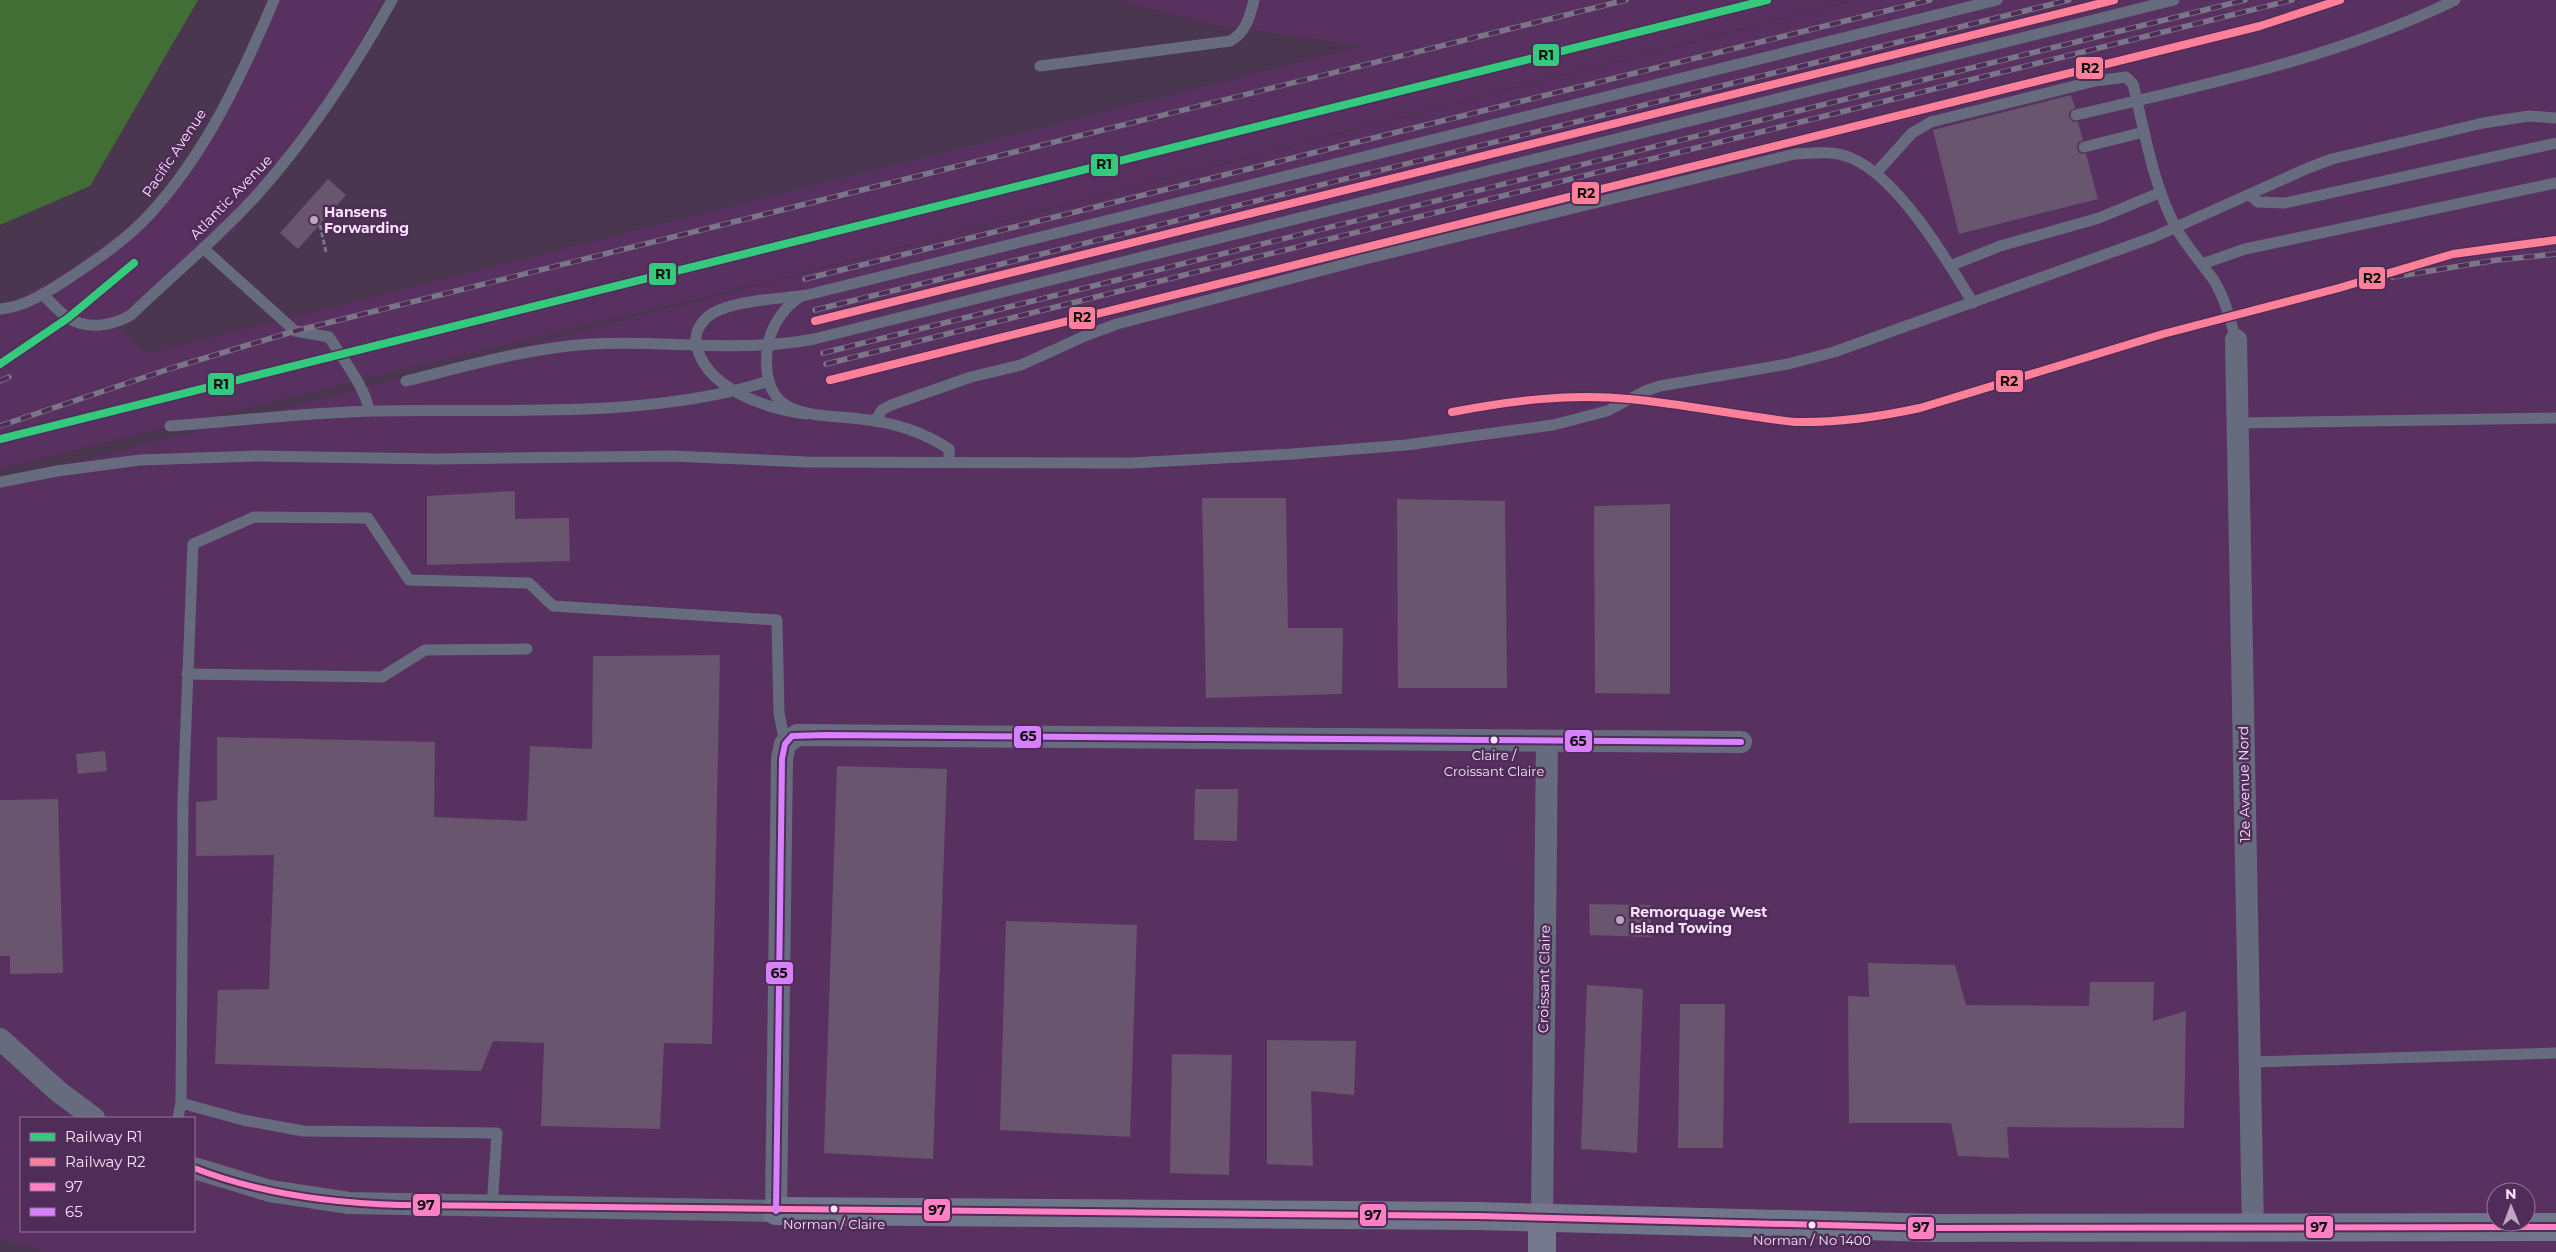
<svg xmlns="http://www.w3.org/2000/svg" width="2556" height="1252" viewBox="0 0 2556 1252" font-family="Montserrat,sans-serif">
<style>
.built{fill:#583160;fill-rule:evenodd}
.green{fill:#406e35}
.building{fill:#69556d}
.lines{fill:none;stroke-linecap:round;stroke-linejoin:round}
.path{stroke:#777686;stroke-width:3;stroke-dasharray:5 2.5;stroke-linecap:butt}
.lane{stroke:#666c7e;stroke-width:11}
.street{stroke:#666c7e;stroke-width:22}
.secondary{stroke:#6f768a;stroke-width:28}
.highway{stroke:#75778c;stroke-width:28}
.rail-casing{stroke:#7b7687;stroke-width:5.5}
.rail{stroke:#502c58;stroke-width:4;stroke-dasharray:11;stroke-linecap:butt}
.bus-1-casing{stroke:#502c58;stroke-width:10}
.bus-2-casing{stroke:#502c58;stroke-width:10}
.bus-1{stroke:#ff80c5;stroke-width:6}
.bus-2{stroke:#d880ff;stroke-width:6}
.rail-1-casing{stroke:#502c58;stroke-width:11}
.rail-2-casing{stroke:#502c58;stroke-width:11}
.rail-1{stroke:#33ca7d;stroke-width:8}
.rail-2{stroke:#ff8098;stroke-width:8}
.poi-dot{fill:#bca6c0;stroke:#502c58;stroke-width:2}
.bus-dot{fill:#f9e3fe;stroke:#502c58;stroke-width:2}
.labels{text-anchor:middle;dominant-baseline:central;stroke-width:5;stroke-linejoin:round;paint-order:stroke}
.bus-label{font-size:13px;fill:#f9e3fe;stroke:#502c58}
.street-label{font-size:14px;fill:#f9e3fe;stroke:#502c58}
.poi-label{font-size:14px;font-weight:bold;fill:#f9e3fe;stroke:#502c58;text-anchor:start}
.line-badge{stroke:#502c58;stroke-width:2}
.pale-badge-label{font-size:14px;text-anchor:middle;font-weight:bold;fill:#111}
</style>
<rect width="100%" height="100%" fill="#4a364e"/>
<g class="built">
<path d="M265 0H382L325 109 233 233 114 324 147 354 1364 46 1211 24 1120 0H1852L800 273 0 468V308L67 271 174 193 242 84Z"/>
<path d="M1856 0H2556V1252H49L0 1240V482ZM21 1118H194V1231H21ZM2496 1192H2526V1222H2496Z"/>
</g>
<path class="green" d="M0 0H198L90 186 0 225Z"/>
<g class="building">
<path d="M2071 95 2075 108 2069 112V117L2073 122H2078L2083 140 2078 142 2077 148 2079 153 2086 154 2098 199 1959 234 1933 130Z"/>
<path d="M328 179 346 195 298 249 280 233Z"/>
<path d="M515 491V519L569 518 570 561 427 565V496Z"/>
<path d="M1202 498H1286L1288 628H1343L1342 694 1206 698Z"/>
<path d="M1397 499 1505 501 1507 688H1398Z"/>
<path d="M1670 504V694L1595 693 1594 506Z"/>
<path d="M720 655 712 1044 664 1043 660 1129 541 1126 544 1043 493 1041 481 1071 215 1064 218 990 269 989 274 855 196 856V802L217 800V737L435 742 434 817 527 821 530 746 592 749 593 656Z"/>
<path d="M105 751 107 771 78 774 76 754Z"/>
<path d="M837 766 947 769 933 1159 824 1153Z"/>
<path d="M1195 789H1238L1237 841 1194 840Z"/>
<path d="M58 799 63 973 10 974V956H0V800Z"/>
<path d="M1589 904 1651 905V937L1590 935Z"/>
<path d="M1006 921 1137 925 1130 1137 1000 1130Z"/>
<path d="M1868 963 1955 965 1966 1005 2089 1006 2090 982H2154L2153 1021 2186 1011 2184 1128 2007 1127 2009 1158 1958 1156 1951 1123H1849L1848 996 1869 997Z"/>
<path d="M1587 985 1643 989 1637 1153 1581 1149Z"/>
<path d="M1680 1004H1725L1723 1148H1678Z"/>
<path d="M1267 1040 1356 1041 1354 1095 1311 1091 1313 1166 1267 1164Z"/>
<path d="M1172 1054 1232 1055 1229 1175 1170 1173Z"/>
</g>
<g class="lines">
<path class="path" d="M320 225 326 252"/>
<g class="lane">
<path d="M1040 66 1230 41C1246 33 1250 16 1254 0"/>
<path d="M2076 115C2204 85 2336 58 2455 0"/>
<path d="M2084 147 2144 132"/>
<path d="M1876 173 1912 133 1931 122 2095 81 2126 77 2133 84C2145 133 2152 181 2175 226 2185 245 2201 262 2213 279 2225 298 2230 319 2236 340"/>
<path d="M2250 195 2258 202 2285 203 2556 143"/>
<path d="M203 248 295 331 329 337C341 356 367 390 369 411"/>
<path d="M2202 264 2245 249 2556 183"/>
<path d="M1950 266 2000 246 2099 218 2159 193"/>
<path d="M42 294C50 301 59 312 68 318 88 330 112 326 131 315 172 275 217 239 255 197 309 137 353 70 392 0"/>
<path d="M800 297C782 308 769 330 767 351 761 420 810 413 860 419 891 422 922 431 949 449V462"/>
<path d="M0 309C26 307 51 290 72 276 99 258 127 239 149 215 205 155 242 75 274 0"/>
<path d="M406 381C467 366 528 348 591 344 665 340 741 353 814 339L2174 0"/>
<path d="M807 414C768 409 702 389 696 341 695 330 703 319 713 313 736 300 779 299 807 295L1997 0"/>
<path d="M875 421 882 410 891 405 971 377 1021 365 1087 335 1117 324 1365 259 1795 154C1813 153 1833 150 1851 158 1898 177 1947 260 1973 303"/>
<path d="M2236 423 2556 418"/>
<path d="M170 426C237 421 303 413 370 411 496 408 648 420 769 381"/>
<path d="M0 482 57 471 140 460 257 456 435 459 672 456 806 462 1132 463 1292 454 1406 445 1553 425 1607 411 1645 391 1660 386 1788 364 1834 352 2154 237 2308 168 2332 159 2483 123 2529 116 2556 118"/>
<path d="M187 674 382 677 425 650 527 649"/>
<path d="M2250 1062 2556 1053"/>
<path d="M181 1103 243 1120 303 1131 497 1133 492 1207"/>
<path d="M178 1118 181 1103 183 800 193 544 254 517 368 518 409 580 529 583 553 606 777 620 779 713 785 744"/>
</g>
<g class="street">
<path d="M2236 340 2253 1229"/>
<path d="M0 1039 59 1092 94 1118"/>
<path d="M194 1168 270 1191 349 1203 776 1211 782 759 785 744 797 735 1741 742"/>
<path d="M1542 1217 1547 741"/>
</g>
<path class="secondary" d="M776 1211 1477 1216 1937 1228 2556 1227"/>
<path class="highway" d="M1542 1217V1252"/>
<g class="rail-casing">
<g id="rail">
<path d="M2393 277 2497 260 2556 254"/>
<path d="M805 279 1930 0"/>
<path d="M815 310 2069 0"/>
<path d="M815 321 2114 0"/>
<path d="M823 353 2245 0"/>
<path d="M0 364 68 318 134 263"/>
<path d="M826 364 2292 0"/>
<path d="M830 380 2260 26 2340 0"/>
<path d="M0 381 9 377"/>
<path d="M1452 412C1511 401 1569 393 1629 399 1685 404 1740 416 1795 422 1838 423 1878 417 1920 408L2163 334 2339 288 2453 254 2556 240"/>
<path d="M0 426 172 368 295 331 1626 0"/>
</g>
</g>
<use href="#rail" class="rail"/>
<g class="bus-1-casing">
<path id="bus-1" d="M194 1168C260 1194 330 1203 400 1205L1477 1216 1937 1228 2556 1227"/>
</g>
<g class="bus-2-casing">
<path id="bus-2" d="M776 1211 782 759 785 744 792 736 825 735 1741 742"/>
</g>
<use href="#bus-1" class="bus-1"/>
<use href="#bus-2" class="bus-2"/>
<g class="rail-1-casing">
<g id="rail-1">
<path d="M0 364 68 318 134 263"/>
<path d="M0 439 1767 0"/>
</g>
</g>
<g class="rail-2-casing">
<g id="rail-2">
<path d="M815 321 2114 0"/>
<path d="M830 380 2260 26 2340 0"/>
<path d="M1452 412C1511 401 1569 393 1629 399 1685 404 1740 416 1795 422 1838 423 1878 417 1920 408L2163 334 2339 288 2453 254 2556 240"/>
</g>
</g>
<use href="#rail-1" class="rail-1"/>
<use href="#rail-2" class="rail-2"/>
</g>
<g class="poi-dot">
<circle cx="314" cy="220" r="5"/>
<circle cx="1620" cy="920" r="5"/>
</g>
<g class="bus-dot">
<circle cx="1494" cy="740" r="4.5"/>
<circle cx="834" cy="1209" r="4.5"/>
<circle cx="1812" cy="1225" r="4.5"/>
</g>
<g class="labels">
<g class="bus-label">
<text x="1494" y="755">Claire /<tspan x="1494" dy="16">Croissant Claire</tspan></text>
<text x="834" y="1224">Norman / Claire</text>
<text x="1812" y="1240">Norman / No 1400</text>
</g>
<g class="street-label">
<text transform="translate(174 153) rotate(-56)">Pacific Avenue</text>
<text transform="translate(231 197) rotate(-46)">Atlantic Avenue</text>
<text transform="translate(2244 784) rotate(-91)">12e Avenue Nord</text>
<text transform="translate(1544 979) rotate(-89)">Croissant Claire</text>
</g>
<g class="poi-label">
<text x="324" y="212">Hansens<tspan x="324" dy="16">Forwarding</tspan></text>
<text x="1630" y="912">Remorquage West<tspan x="1630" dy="16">Island Towing</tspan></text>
</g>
</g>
<g class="line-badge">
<rect x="1532" y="43" width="28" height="24" rx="5" fill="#33ca7d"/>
<rect x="2075" y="56" width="29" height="24" rx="5" fill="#ff8098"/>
<rect x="1090" y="153" width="29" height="24" rx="5" fill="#33ca7d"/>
<rect x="1571" y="181" width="29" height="24" rx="5" fill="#ff8098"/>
<rect x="648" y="262" width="29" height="24" rx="5" fill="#33ca7d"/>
<rect x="2358" y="266" width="28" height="24" rx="5" fill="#ff8098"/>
<rect x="1068" y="306" width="28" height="24" rx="5" fill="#ff8098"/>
<rect x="1995" y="369" width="29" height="24" rx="5" fill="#ff8098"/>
<rect x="207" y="372" width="28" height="24" rx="5" fill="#33ca7d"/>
<rect x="1013" y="725" width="29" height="24" rx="5" fill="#d880ff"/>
<rect x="1564" y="729" width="29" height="24" rx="5" fill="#d880ff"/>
<rect x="765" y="961" width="29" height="24" rx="5" fill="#d880ff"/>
<rect x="412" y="1193" width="29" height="24" rx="5" fill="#ff80c5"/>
<rect x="923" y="1198" width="28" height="24" rx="5" fill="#ff80c5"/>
<rect x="1359" y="1203" width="28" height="24" rx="5" fill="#ff80c5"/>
<rect x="2305" y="1215" width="29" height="24" rx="5" fill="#ff80c5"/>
<rect x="1907" y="1216" width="28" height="24" rx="5" fill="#ff80c5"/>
</g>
<g class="pale-badge-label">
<text x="1546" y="60">R1</text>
<text x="2090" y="73">R2</text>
<text x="1104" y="169">R1</text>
<text x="1586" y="198">R2</text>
<text x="663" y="279">R1</text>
<text x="2372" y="283">R2</text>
<text x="1082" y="322">R2</text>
<text x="2009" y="386">R2</text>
<text x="221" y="389">R1</text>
<text x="1028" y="741">65</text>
<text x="1578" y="746">65</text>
<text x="779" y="978">65</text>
<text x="426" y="1210">97</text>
<text x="937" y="1215">97</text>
<text x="1373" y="1220">97</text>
<text x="2319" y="1232">97</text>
<text x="1921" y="1232">97</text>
</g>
<rect x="20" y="1117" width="175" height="115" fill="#502c58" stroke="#94759a"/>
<rect x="30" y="1133" width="25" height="8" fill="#33ca7d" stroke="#94759a"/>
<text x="65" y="1142" font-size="15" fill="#f9e3fe">Railway R1</text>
<rect x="30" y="1158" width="25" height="8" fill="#ff8098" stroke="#94759a"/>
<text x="65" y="1167" font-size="15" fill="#f9e3fe">Railway R2</text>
<rect x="30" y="1183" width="25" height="8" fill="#ff80c5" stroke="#94759a"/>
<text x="65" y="1192" font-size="15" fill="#f9e3fe">97</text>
<rect x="30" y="1208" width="25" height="8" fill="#d880ff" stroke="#94759a"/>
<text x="65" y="1217" font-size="15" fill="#f9e3fe">65</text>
<g transform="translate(2511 1207) rotate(359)"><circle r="24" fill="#502c58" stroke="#94759a"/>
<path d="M0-4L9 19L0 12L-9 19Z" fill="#bca6c0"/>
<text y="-8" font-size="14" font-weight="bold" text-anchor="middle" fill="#f9e3fe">N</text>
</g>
</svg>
